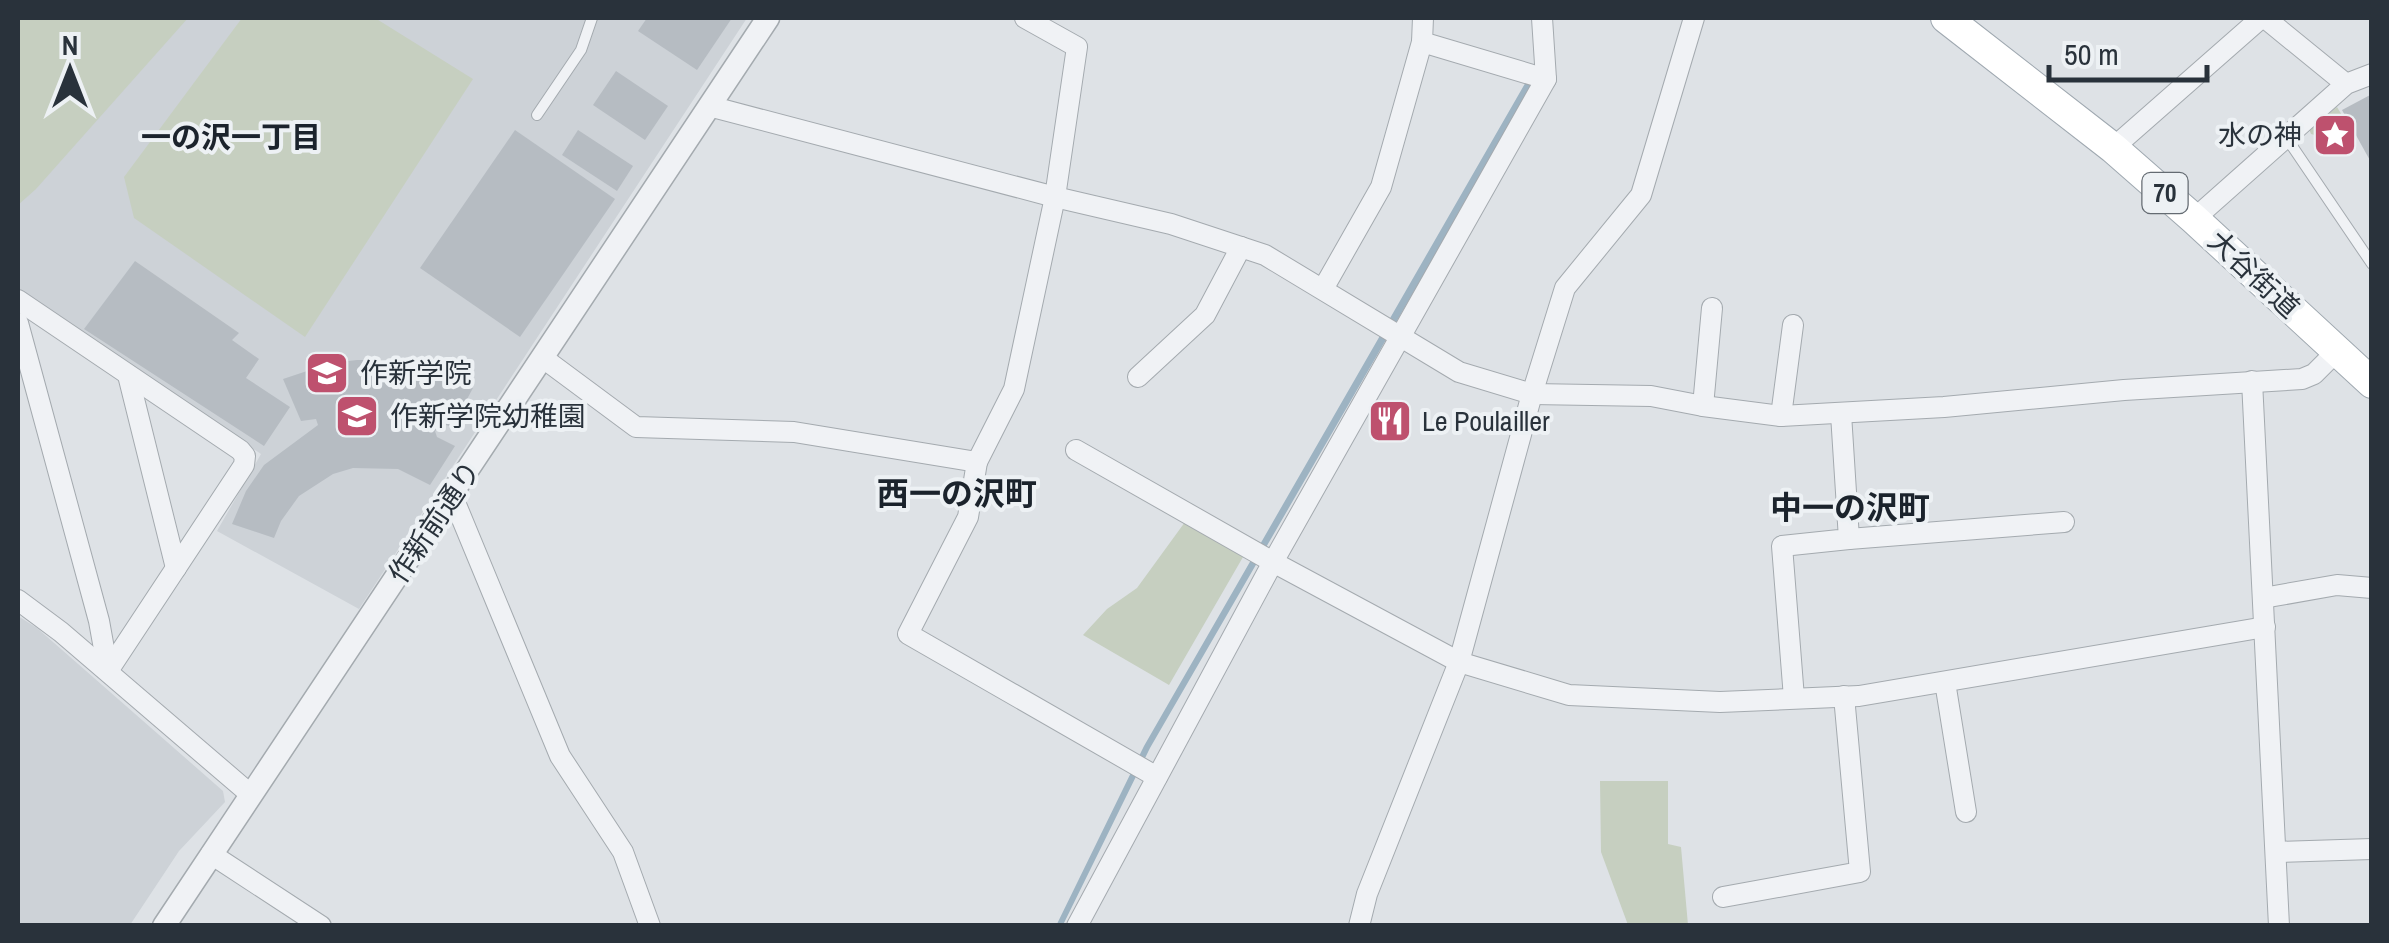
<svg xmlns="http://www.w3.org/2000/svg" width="2389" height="943" viewBox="0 0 2389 943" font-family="'Archivo Narrow','Noto Sans JP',sans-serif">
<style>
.built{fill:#cdd2d7}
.green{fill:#c6cfc0}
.water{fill:#9db3c2}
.building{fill:#b6bcc2}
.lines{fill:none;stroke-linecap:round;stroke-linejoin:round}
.service-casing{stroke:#a4aaaf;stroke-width:12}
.minor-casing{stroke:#a4aaaf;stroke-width:22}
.tertiary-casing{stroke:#a4aaaf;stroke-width:25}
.primary-casing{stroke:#9fa8b0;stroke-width:32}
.service{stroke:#f0f2f5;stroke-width:10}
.minor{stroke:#f0f2f5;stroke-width:20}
.tertiary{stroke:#f0f2f5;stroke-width:22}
.primary{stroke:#fff;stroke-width:30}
.labels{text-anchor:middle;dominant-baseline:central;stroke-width:8;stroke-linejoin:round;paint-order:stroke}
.shield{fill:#edf1f4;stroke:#646b72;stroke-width:2.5}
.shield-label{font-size:25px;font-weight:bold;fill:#29323b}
.poi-label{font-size:28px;fill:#29323b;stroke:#edf1f4;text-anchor:start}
.street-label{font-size:28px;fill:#29323b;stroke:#edf1f4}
.neighbourhood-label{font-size:30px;font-weight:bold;fill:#1b232c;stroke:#edf1f4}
.quarter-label{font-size:32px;font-weight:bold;fill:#1b232c;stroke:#edf1f4}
</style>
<rect width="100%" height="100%" fill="#dee2e6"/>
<g class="built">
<path d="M18 18H747L359 609 217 531 261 454 18 292Z"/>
<path d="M18 616 37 628 223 791 225 802 179 851 130 925H18Z"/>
</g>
<g class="green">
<path d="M18 18H188L36 189 18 205Z"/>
<path d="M242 18H375L473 79 305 337 134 218 124 177Z"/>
<path d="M2337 107 2351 130 2333 140 2311 134 2309 129Z"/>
<path d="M1185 522 1243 557 1169 685 1083 635 1107 609 1137 588Z"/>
<path d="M1600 781H1668V844L1681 847 1688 925H1628L1601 852Z"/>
</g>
<path class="water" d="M1527 80 1535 82 1150 748 1063 925 1056 926 1144 746Z"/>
<g class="building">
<path d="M647 18H732L697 70 638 31Z"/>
<path d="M616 71 668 106 645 140 593 105Z"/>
<path d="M2372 94V164L2342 110Z"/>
<path d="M515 130 615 199 520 337 420 268Z"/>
<path d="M578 130 633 166 617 191 562 155Z"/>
<path d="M135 261 239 333 232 340 259 359 246 378 290 407 264 446 84 329Z"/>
<path d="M357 360H381L432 369 473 388 452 427 443 424 435 431 437 437 455 446 430 485 398 469 353 468 333 474 299 496 281 521 274 538 232 524 246 491 264 465 318 425 316 419 301 421 283 379 331 363Z"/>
</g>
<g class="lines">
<g class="service-casing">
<g id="service">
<path d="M537 115 581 50 592 18"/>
<path d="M2286 137 2372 264"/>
</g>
</g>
<g class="minor-casing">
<g id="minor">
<path d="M1423 18 1422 42 1546 79"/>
<path d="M2265 18 2346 84"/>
<path d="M709 106 1055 197 1171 224 1265 255 1459 372 1532 394 1651 396 1703 406 1781 416 1944 407 2124 390 2302 379 2314 374 2336 352"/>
<path d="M2113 148 2261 18"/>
<path d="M2194 219 2346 84 2372 74"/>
<path d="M1323 289 1381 187 1422 42"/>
<path d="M18 300 240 450 245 456 244 465 108 671"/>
<path d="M18 323 99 621 108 671"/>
<path d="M543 358 636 427 794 432 977 462 1014 389 1055 197 1077 47 1025 18"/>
<path d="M128 375 176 568"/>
<path d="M1138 377 1205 315 1241 247"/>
<path d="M2252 381 2279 926"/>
<path d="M1703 406 1712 308"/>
<path d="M1781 416 1793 325"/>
<path d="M1076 450 1273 562 1459 662 1569 695 1720 702 1859 696 2265 627"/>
<path d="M977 462 968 517 908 634 1157 777"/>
<path d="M452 495 560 756 623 852 650 926"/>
<path d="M1849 539 2064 522"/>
<path d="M2263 598 2337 585 2372 588"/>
<path d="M18 600 61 632 250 794"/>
<path d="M1945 682 1966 812"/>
<path d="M1794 698 1782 546 1849 539 1841 414"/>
<path d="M2276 852 2372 849"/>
<path d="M211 854 321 926"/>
<path d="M1723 897 1860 872 1844 696"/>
<path d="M1077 926 1273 562 1546 79 1542 18"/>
<path d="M1359 926 1367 894 1459 662 1532 394 1565 288 1641 195 1694 18"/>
</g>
</g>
<g class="tertiary-casing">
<path id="tertiary" d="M164 926 768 18"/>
</g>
<g class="primary-casing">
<path id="primary" d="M1946 18 2113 148 2194 219 2372 383"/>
</g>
<use href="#service" class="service"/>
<use href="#minor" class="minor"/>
<use href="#tertiary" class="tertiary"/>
<use href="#primary" class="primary"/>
</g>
<defs>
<g id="sight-square" transform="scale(2.25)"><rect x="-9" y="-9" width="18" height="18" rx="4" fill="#be516e" stroke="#edf1f4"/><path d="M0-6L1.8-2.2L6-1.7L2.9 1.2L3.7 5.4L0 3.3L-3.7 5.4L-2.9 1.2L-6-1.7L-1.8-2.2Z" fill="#fff"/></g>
<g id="school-square" transform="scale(2.25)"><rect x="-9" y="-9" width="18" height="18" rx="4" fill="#be516e" stroke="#edf1f4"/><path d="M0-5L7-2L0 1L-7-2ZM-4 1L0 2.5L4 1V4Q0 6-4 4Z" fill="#fff"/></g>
<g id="restaurant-square" transform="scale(2.25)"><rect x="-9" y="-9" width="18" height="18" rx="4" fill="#be516e" stroke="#edf1f4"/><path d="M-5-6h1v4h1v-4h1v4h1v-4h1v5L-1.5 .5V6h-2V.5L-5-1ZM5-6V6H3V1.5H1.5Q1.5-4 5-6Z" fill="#fff"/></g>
</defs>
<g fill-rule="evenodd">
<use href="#sight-square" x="2335" y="135"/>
<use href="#school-square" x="327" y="373"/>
<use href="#school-square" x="357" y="416"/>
<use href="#restaurant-square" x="1390" y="421"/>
</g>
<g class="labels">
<rect class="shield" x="2142.5" y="173" width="45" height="40" rx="8"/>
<g class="shield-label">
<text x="2165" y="193">70</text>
</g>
<g class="poi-label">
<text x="2302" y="135" text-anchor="end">水の神</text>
<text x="360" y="373">作新学院</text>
<text x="390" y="416">作新学院幼稚園</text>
<text x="1422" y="421">Le Poulailler</text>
</g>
<g class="street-label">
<text transform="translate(2254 274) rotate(43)">大谷街道</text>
<text transform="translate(434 522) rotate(-56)">作新前通り</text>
</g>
<g class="neighbourhood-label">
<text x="231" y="137">一の沢一丁目</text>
</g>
<g class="quarter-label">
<text x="957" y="493">西一の沢町</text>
<text x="1850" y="507">中一の沢町</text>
</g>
</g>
<rect width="2389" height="943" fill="none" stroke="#29323b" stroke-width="40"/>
<g transform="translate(70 70)" stroke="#edf1f4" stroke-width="8" paint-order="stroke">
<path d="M0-8L18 38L0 25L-18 38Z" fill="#29323b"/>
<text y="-15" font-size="28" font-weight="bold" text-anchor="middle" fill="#29323b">N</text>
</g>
<path d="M2049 65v15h158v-15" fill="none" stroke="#29323b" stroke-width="5"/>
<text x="2064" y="65" font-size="30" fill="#29323b" stroke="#edf1f4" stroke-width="8" paint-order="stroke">50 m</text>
</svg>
